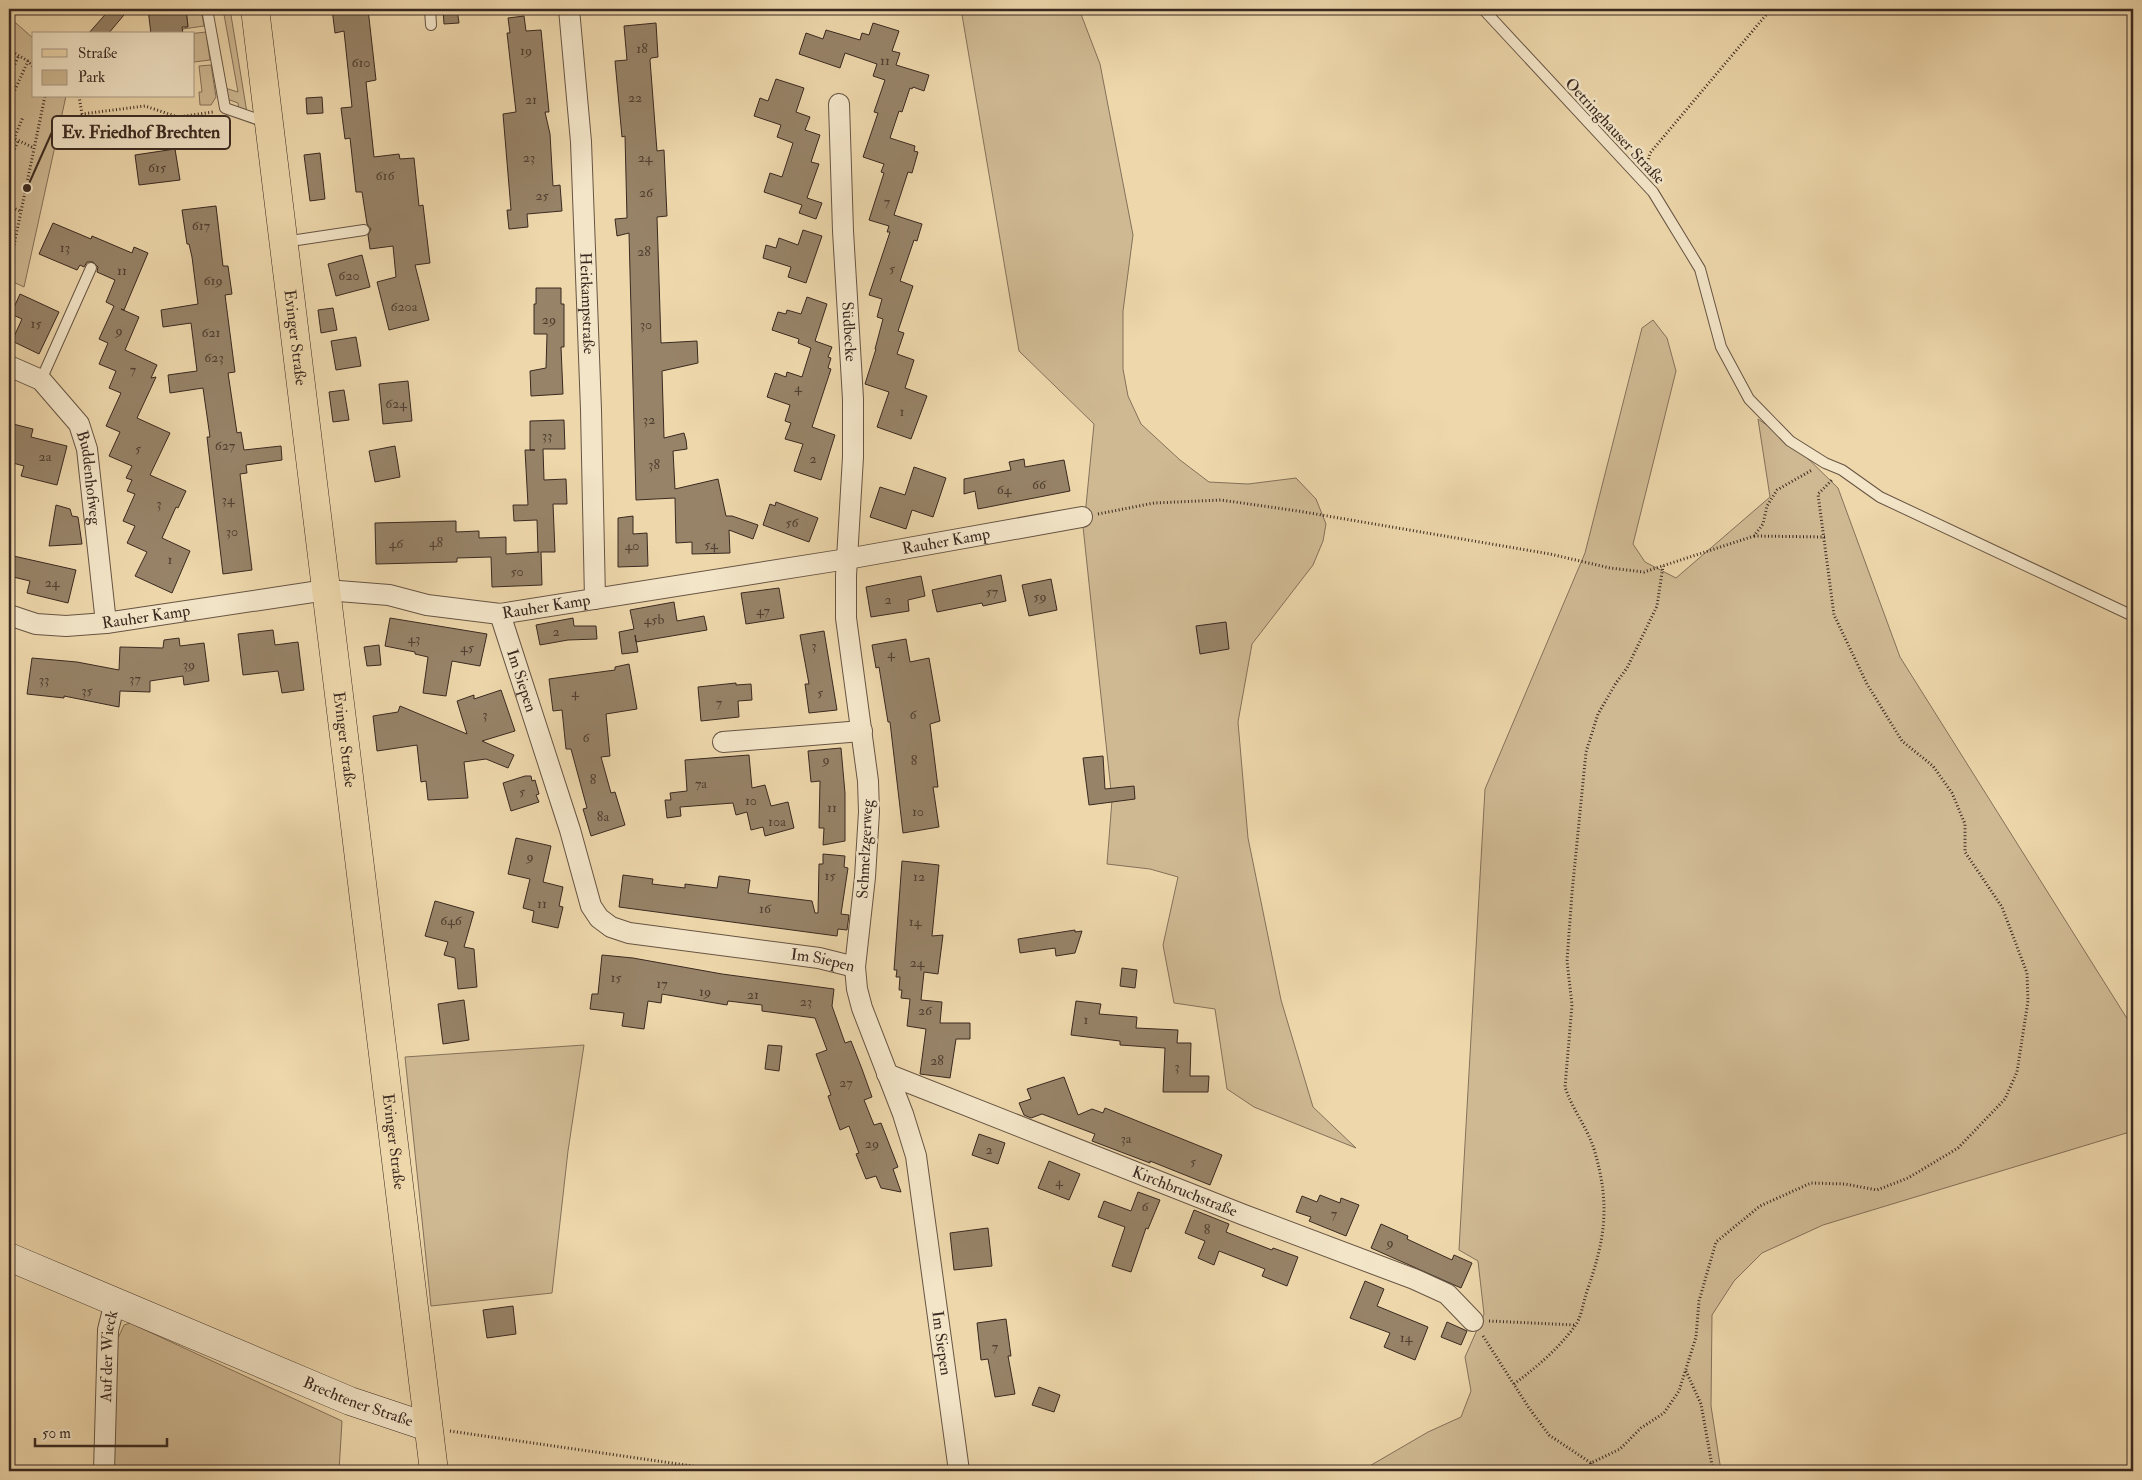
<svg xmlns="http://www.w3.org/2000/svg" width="2142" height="1480" viewBox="0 0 2142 1480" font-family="'IM FELL Double Pica',serif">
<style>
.green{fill:#cfb993;stroke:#84715a}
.building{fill:#978368;stroke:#3a2920}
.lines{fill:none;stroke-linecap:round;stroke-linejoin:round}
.lane-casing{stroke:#675443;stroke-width:12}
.street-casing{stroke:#675443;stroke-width:22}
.secondary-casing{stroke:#3a2920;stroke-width:29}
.primary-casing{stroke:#3a2920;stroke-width:29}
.path{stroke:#3a2920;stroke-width:3;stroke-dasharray:1 2.5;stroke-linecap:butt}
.lane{stroke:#f3e5c8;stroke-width:10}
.street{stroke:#f3e5c8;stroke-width:20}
.secondary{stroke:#f3e5c8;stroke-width:28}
.primary{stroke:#edd7ab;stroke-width:28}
.labels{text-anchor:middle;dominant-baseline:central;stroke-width:5;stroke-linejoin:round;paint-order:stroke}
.number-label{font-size:14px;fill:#514032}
.street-label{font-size:16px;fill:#3a2920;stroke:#f3e5c8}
.leader{fill:none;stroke:#3a2920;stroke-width:2}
.callout-dot{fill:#3a2920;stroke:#f3e5c8;stroke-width:2}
.callout{fill:#f3e5c8;stroke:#3a2920;stroke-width:2}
.callout-label{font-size:18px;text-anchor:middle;font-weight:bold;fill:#3a2920}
</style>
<rect width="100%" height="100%" fill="#edd7ab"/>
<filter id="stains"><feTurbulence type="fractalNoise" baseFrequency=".004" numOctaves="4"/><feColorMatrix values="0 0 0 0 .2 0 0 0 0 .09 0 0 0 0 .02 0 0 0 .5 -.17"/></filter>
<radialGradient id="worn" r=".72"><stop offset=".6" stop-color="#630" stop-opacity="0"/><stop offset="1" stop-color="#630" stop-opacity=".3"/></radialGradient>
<g class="green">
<path d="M186 9H201L204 26 183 29 188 26Z"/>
<path d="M223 9H230L247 113 239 111 238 103 227 99 225 88 238 92Z"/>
<path d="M961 9H1079L1100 64 1133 235 1123 311V369L1128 396 1141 424 1180 460 1209 482 1248 484 1296 478 1316 499 1326 524 1323 541 1313 565 1252 644 1238 722 1248 838 1281 1000 1313 1107 1356 1148 1254 1107 1227 1089 1215 1009 1174 1003 1163 945 1178 877 1150 869 1107 864 1112 800 1082 517 1085 516 1094 424 1019 351Z"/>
<path d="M9 17 34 39V96H66L24 287 9 280Z"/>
<path d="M206 32 210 60 194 62V34H188Z"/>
<path d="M211 65 216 97 211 105H200L199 92H202L199 66Z"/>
<path d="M1653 320 1667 338 1676 371 1633 544 1645 562 1676 578 1770 497 1758 419 1790 441 1838 488 1900 657 2133 1028V1131L1823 1225 1762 1253 1734 1281 1712 1315 1711 1406 1721 1471H1361L1428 1432 1461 1417 1471 1391 1465 1357 1484 1314 1478 1261 1459 1250 1485 789 1585 553 1642 328Z"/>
<path d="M584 1045 568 1151 552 1293 431 1306 405 1057Z"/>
<path d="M130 1323 342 1421 339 1471H268L255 1469V1471H109L113 1349 124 1325Z"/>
</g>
<g class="building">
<path d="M110 9H129L108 34H88Z"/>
<path d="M148 9H186L188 27H182L183 34H151Z"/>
<path d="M332 9H368L376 80 366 82 374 157 399 154 400 159 414 158 419 206 423 205 430 263 415 265 429 320 389 330 377 282 396 277 393 246 370 249 368 235 371 229 367 224 362 192H356L350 138 345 139 341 108 352 107 344 31 335 33Z"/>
<path d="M443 9H457L459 23 444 24Z"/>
<path d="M524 16 526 31 541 30 549 112H545L550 134 553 186 560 185 562 211 527 214 528 227 509 229 507 210H511L503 114 516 112 507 33H510L508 18Z"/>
<path d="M656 23 658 57 651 58 650 60 657 151 664 150 667 216 657 217 661 343 697 341 698 363 662 371 664 438 684 433 686 440 687 449 673 451 675 489 718 479 726 516H732L758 525 753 539 729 530 730 553 692 554V542L676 543 675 498 636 500 629 233 617 236 615 219 627 218 625 136 622 137 615 61 627 60 624 26Z"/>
<path d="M873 23 899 31 892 51 900 53 896 65 929 75 924 91 913 87 912 89 910 88 902 112 899 111 890 138 915 146 914 151 918 152 912 173 908 172 894 215 922 224 917 241 914 240 900 281 913 286 898 331 904 333 897 354 914 360 905 388 927 396 911 439 877 427 889 392 865 384 876 349H875L883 319 877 317 882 299 869 295 890 232H887L889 226 869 220 884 173 881 172 884 164 863 157 878 113 874 112 885 80 873 76 877 64 845 53 840 68 799 54 806 33 823 39 826 30 860 40 862 33 869 35Z"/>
<path d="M776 79 804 88 796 112 810 117 805 130 820 135 811 162 819 164 807 198 822 203 816 219 799 213 802 205 764 192 770 173 782 177 793 143 777 137 781 125 754 116 760 98 768 101Z"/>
<path d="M322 97 323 113 307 114 306 98Z"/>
<path d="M175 149 180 180 139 185 135 155Z"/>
<path d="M320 153 325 199 310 201 304 155Z"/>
<path d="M216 206 223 266H228L232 294 225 295 235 372 228 373 237 433 241 432 244 450 281 446 282 460 246 465 247 473 240 474 252 570 223 574 207 437H210L203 388 170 393 168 375 197 371 191 323 163 327 161 310 198 304 192 257 189 244H187L182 210Z"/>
<path d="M53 223 91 239 92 236 132 253 134 247 148 253 124 310 121 309 139 317 125 350 157 365 151 378 156 377 137 418 170 433 150 475 186 491 178 508 176 507 162 538 190 551 172 593 135 576 147 552 127 543 135 526 123 521 135 494 127 491 132 480 126 478 132 466 109 456 120 432 106 426 121 393 109 388 116 371 99 364 108 343 99 339 114 306 106 302 115 280 97 272 98 267 93 262H87L84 267 80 265 77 270 39 254Z"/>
<path d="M803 230 822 236 806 283 788 277 791 267 763 258 766 245 776 248 779 238 798 245Z"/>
<path d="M362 255 370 287 336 296 328 264Z"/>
<path d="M536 288H561V304H564V347H561L563 394 531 396 530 371 546 368 547 334H534V304H536Z"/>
<path d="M20 294 59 312 39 354 12 341 22 319 11 314Z"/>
<path d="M807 297 827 304 815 341 832 347 828 357 831 358 828 368 831 369 812 427 835 435 821 480 794 471 803 444 785 439 791 423 785 421 790 405 767 397 775 373 786 377 787 372 802 377 811 348 798 343 799 339 772 330 778 312 786 314 787 310 801 314Z"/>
<path d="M333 308 337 330 321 333 318 310Z"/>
<path d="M356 337 361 366 336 370 331 341Z"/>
<path d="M408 381 412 421 383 424 379 384Z"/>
<path d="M344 390 349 420 333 422 329 392Z"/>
<path d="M564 420 565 449H543L544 480 566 479 567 504H553L555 552H541L542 585 492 587 491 557 457 558V562L376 564 375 523 456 521V532L479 531V538L506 537V554L539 552H538L537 520 514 521 513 505H528L525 450H535H530V421Z"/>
<path d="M9 423 33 429 31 437 67 446 57 485 21 476 24 466 9 462Z"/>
<path d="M395 446 400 477 375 482 369 451Z"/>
<path d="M1024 459 1025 467 1064 460 1070 491 978 509 975 491 964 494V479L1011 470 1009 462Z"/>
<path d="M914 467 946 478 933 517 912 510 906 529 870 517 880 487 905 495Z"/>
<path d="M776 502 818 518 809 542 763 525 770 504 775 506Z"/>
<path d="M56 505 70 509 72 516 78 517 82 544 49 546Z"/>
<path d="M633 516V534L647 533 648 566 618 567V518Z"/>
<path d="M9 555 76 570 68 603 27 593 30 581 9 576Z"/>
<path d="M1001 575 1006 601 983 606 982 603 937 612 932 590Z"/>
<path d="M921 576 925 596 908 600 909 611 871 617 866 587Z"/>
<path d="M1051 579 1057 610 1029 616 1022 585Z"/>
<path d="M779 588 784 618 746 624 741 593Z"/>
<path d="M674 602 677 621 704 616 707 630 636 642 635 635 638 652 622 654 619 632 634 629 630 610Z"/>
<path d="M390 618 487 634 480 666 452 661 446 696 423 693 428 657 415 654V652L385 646Z"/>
<path d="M573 618 574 626H596L597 639 568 640 540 645 536 625Z"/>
<path d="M1226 622 1229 649 1200 654 1196 626Z"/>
<path d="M273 630 275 645 298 642 304 690 282 693 278 671 243 675 238 634Z"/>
<path d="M824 631 837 710 809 713 805 684H809L800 635Z"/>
<path d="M179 638 180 646 204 643 209 681 184 685 183 676 150 681V692L120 691 119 707 64 696V698L27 694 32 658 77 662 119 670 120 647 163 648 164 640Z"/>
<path d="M906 639 910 662 929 658 940 721 930 724 938 787H933L939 827 903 833 890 722H888L879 667 876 668 872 645Z"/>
<path d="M379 645 381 665 367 666 364 647Z"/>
<path d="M629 664 637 709 606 714 610 756 601 757 611 793 615 792 625 825 591 836 583 809 587 808 571 749H566L562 710 553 711 549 679 615 670V667Z"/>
<path d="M736 683V685L751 684 752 700 738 701 739 717 701 721 698 687Z"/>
<path d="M501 690 515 731 482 741 514 755 508 768 486 759 464 762 468 798 428 800 426 781 421 782 417 745 377 751 373 716 398 712 400 706 467 734 457 701 474 695V699Z"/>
<path d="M841 748 845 793V841L823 845 824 828H819L820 781 811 782 808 751Z"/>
<path d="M749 755 752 788 765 785 771 806 788 802 794 828 765 836 763 827 751 830 747 812 736 815 733 803 680 807 681 816 667 818 665 800H671L670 793 687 791 685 760Z"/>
<path d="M1103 756 1105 789 1134 786 1135 799 1089 805 1083 758Z"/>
<path d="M525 776H531L532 781 535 780 539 794 536 795 539 802 511 811 503 783Z"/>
<path d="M516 838 551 846 543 882 563 887 559 906 563 907 558 928 532 922 534 911 523 908 530 879 508 874Z"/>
<path d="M823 854 845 856 844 867 848 868 841 914 849 915 847 930 838 929 837 936 619 907 623 875 653 879 652 884 685 888V884L717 888 719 876 750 880 748 893 812 901 815 913H818L819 864H823Z"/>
<path d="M902 861 939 865 932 936 943 935 938 974 924 972 921 1000 942 1002 940 1023H970V1039H956L950 1078 920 1074 926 1029 907 1026 910 999 901 998 902 990H899L900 977H896L897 970H894Z"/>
<path d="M435 901 474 912 464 947 474 949 477 987 458 989 455 958 444 955 448 942 425 936Z"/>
<path d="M1075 930V932L1082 931 1075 953 1056 956 1055 948 1020 953 1018 939Z"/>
<path d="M602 955 633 958 722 974 834 989 832 1006 845 1043 851 1041 862 1069 872 1097 864 1100 874 1125 881 1123 898 1167 893 1169 901 1192 881 1188 876 1176 866 1179 856 1154 859 1153 849 1126 840 1130 828 1096 831 1095 816 1054 827 1050 815 1018 762 1011V1005L728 1001 727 1005 662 994 661 1003 648 1001 644 1029 622 1026 624 1013 590 1009 592 994H598Z"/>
<path d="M1122 968 1137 970 1135 988 1120 986Z"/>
<path d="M464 1000 469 1040 443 1044 438 1004Z"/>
<path d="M1076 1001 1101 1004 1099 1014 1137 1017 1136 1028 1178 1030 1177 1043H1191L1190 1076H1209L1208 1092H1163L1165 1048 1120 1045V1041L1071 1035Z"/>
<path d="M768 1045 782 1046 779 1071 765 1069Z"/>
<path d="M1064 1077 1078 1115 1092 1109 1103 1113 1105 1108 1222 1155 1210 1185 1150 1161V1163L1092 1141 1095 1134 1042 1114 1031 1118 1024 1115 1019 1103 1031 1099 1027 1089Z"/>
<path d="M979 1134 1005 1143 998 1164 972 1155Z"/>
<path d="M1049 1161 1080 1174 1069 1200 1038 1188Z"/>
<path d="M1138 1192 1160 1200 1148 1229 1146 1228 1131 1272 1112 1266 1125 1227 1098 1217 1104 1201 1131 1211Z"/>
<path d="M1320 1195 1340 1203 1341 1198 1359 1205 1346 1236 1309 1221 1311 1217 1296 1212 1302 1196 1317 1202Z"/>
<path d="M1194 1210 1229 1224 1226 1232 1272 1250 1273 1248 1298 1257 1287 1286 1262 1276 1265 1269 1219 1251 1214 1265 1198 1258 1205 1241 1185 1233Z"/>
<path d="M1381 1224 1408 1236 1407 1239 1452 1260 1454 1255 1472 1263 1461 1288 1371 1248Z"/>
<path d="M988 1228 992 1266 954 1270 950 1233Z"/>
<path d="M1365 1281 1384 1289 1377 1306 1428 1327 1415 1360 1384 1347 1390 1333 1350 1318Z"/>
<path d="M513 1306 516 1334 487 1338 483 1310Z"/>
<path d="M1006 1319 1011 1356H1008L1015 1394 995 1397 988 1359 981 1360 977 1323Z"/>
<path d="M1447 1322 1467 1331 1461 1345 1441 1337Z"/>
<path d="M1039 1387 1060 1395 1054 1412 1032 1405Z"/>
</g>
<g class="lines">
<g class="lane-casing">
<g id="lane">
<path d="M207 9 225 108 268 123"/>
<path d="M430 9 431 25"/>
<path d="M1483 9 1653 192 1700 269 1721 347 1749 399 1790 441 1825 463 1842 470 1880 497 2133 616"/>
<path d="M284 242 364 230"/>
<path d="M41 380 91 268"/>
</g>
</g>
<g class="street-casing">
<g id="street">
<path id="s1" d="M569 9 581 142 591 410 595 599"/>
<path id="s2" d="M839 104 843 231 853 399V457L846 576V618L868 781 869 812 865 877 855 967 857 989 862 1008 903 1114 916 1156 959 1471"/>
<path id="s3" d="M9 366 41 380 79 424 87 449 106 623"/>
<path id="s4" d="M500 614 570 830 591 906 599 918 611 927 629 933 819 958 855 967"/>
<path id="s5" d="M9 615 36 624 66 626 106 623 326 590 389 595 427 605 500 614 847 559 1082 517"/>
<path d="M723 742 862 731"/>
<path id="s6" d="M887 1074 1244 1215 1414 1279 1447 1294 1473 1321"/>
<path id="s7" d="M104 1471 108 1330 115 1302"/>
</g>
</g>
<g class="secondary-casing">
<g id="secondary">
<path id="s8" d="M9 1257 350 1401 428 1427"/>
</g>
</g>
<g class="primary-casing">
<g id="primary">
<path id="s9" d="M255 9 434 1471"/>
</g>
</g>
<g class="path">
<path d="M9 50 28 61 34 68"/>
<path d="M9 77 19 55"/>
<path d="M79 96 82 114 145 106 178 117 213 112"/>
<path d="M9 103 28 61"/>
<path d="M9 136 34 148"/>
<path d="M14 139 23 117"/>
<path d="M9 162 18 141"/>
<path d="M1647 166 1650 153 1771 9"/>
<path d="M9 206 20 211"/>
<path d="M9 229 15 232"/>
<path d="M9 269 45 96"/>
<path d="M1098 514 1154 503 1221 500 1298 511 1550 554 1610 568 1644 572 1754 536 1763 524 1767 506 1777 490 1812 470"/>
<path d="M1754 536 1825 537"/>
<path d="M1489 1321 1575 1325"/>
<path d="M1483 1336 1529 1408 1549 1435 1591 1463 1620 1449 1641 1428 1664 1413 1679 1391 1696 1337 1699 1301 1716 1242 1760 1206 1811 1183 1845 1184 1877 1190 1908 1178 1958 1148 2005 1099 2017 1072 2028 1001 2027 973 2002 907 1965 852V824L1952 793 1933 766 1902 741 1867 684 1834 615 1818 494 1833 479"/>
<path d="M1686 1371 1701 1404 1713 1471"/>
<path d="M1514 1384C1537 1367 1558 1349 1575 1326 1581 1318 1583 1304 1586 1294 1605 1240 1611 1206 1594 1149 1587 1127 1572 1109 1565 1087L1572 1005 1567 961 1572 893 1586 752 1598 714 1616 683 1627 668 1657 606 1663 566"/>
<path d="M450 1431 727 1471"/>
<path d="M1591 1463 1593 1471"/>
</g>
<use href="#lane" class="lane"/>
<use href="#street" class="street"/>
<use href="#secondary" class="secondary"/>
<use href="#primary" class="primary"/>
</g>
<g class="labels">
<g class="number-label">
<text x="642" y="48">18</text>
<text x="526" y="50">19</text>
<text x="885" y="60">11</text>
<text x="361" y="62">610</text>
<text x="635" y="97">22</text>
<text x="531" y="99">21</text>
<text x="529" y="157">23</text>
<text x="645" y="157">24</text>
<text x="157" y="167">615</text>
<text x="385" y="175">616</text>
<text x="646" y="192">26</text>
<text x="542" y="195">25</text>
<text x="887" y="201">7</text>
<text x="201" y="225">617</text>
<text x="65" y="247">13</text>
<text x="644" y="251">28</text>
<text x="892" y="268">5</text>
<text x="122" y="270">11</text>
<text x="349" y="275">620</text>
<text x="213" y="280">619</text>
<text x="404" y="306">620a</text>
<text x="549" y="319">29</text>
<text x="36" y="323">15</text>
<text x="646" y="324">30</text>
<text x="119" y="330">9</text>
<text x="211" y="332">621</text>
<text x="214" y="357">623</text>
<text x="133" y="369">7</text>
<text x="798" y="387">4</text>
<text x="396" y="403">624</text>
<text x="902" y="411">1</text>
<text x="649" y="419">32</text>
<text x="547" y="435">33</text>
<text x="225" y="445">627</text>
<text x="138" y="448">5</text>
<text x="45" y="456">2a</text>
<text x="813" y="458">2</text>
<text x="654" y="464">38</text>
<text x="1039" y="484">66</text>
<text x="1004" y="489">64</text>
<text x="228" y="499">34</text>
<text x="159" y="503">3</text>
<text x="792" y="522">56</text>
<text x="232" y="531">30</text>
<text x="436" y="542">48</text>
<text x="396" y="543">46</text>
<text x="711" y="544">54</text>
<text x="632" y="545">40</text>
<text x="170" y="559">1</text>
<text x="517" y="571">50</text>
<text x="52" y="582">24</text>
<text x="992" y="591">57</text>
<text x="1040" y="596">59</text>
<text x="888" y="599">2</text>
<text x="763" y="610">47</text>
<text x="654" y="619">45b</text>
<text x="556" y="631">2</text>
<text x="414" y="638">43</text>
<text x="814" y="645">3</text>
<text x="467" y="647">45</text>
<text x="891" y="653">4</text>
<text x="189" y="664">39</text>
<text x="135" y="678">37</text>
<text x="44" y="679">33</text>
<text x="87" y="690">35</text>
<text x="575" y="692">4</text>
<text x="820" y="692">5</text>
<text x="719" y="702">7</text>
<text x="485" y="714">3</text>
<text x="913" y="714">6</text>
<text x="586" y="737">6</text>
<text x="826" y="759">9</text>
<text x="914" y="760">8</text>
<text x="593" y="779">8</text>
<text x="701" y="783">7a</text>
<text x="522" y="791">5</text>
<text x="751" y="800">10</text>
<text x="832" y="807">11</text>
<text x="918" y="811">10</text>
<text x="603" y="816">8a</text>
<text x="777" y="821">10a</text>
<text x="530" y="856">9</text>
<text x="830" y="875">15</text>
<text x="919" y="876">12</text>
<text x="542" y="903">11</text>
<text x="765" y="908">16</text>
<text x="451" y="920">646</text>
<text x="915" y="921">14</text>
<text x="917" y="962">24</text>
<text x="616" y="977">15</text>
<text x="662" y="983">17</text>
<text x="705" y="991">19</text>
<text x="753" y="994">21</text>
<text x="806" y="1001">23</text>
<text x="925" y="1010">26</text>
<text x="1086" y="1019">1</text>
<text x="937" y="1060">28</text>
<text x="1177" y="1066">3</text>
<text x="846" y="1082">27</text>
<text x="1126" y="1138">3a</text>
<text x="872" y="1143">29</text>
<text x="989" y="1149">2</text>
<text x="1193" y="1161">5</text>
<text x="1059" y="1181">4</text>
<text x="1145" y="1206">6</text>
<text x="1334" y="1213">7</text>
<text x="1207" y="1229">8</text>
<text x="1390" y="1242">9</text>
<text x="1406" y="1337">14</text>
<text x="995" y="1346">7</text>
</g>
<g class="street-label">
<text transform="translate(1615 131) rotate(47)">Oetringhauser Straße</text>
<text stroke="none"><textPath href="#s1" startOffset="295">Heitkampstraße</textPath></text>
<text stroke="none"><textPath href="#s2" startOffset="228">Südbecke</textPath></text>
<text stroke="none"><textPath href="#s9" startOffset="331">Evinger Straße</textPath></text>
<text stroke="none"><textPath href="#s3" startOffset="148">Buddenhofweg</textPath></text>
<text stroke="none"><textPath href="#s5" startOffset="949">Rauher Kamp</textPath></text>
<text stroke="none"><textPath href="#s5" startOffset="544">Rauher Kamp</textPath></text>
<text stroke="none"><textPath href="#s5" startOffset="139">Rauher Kamp</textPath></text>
<text stroke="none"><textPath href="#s4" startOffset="70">Im Siepen</textPath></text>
<text stroke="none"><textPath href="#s9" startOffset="736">Evinger Straße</textPath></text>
<text transform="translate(865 849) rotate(-87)">Schmelzgerweg</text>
<text stroke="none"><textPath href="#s4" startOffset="550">Im Siepen</textPath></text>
<text stroke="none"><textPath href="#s9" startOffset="1141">Evinger Straße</textPath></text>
<text stroke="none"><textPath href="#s6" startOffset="320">Kirchbruchstraße</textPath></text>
<text stroke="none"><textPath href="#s2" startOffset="1254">Im Siepen</textPath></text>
<text stroke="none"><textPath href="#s7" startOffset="115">Auf der Wieck</textPath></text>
<text stroke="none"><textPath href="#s8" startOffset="378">Brechtener Straße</textPath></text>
</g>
</g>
<path class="leader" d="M27 188L52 132"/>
<circle class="callout-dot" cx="27" cy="188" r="5"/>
<rect class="callout" x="52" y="116" width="178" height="33" rx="5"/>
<g class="callout-label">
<text x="141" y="138">Ev. Friedhof Brechten</text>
</g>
<rect width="2142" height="1480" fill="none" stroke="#edd7ab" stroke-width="30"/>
<rect x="10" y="10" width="2122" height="1460" fill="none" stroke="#3a2920" stroke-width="2.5"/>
<rect x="15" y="15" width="2112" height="1450" fill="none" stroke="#3a2920"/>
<rect x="32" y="32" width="162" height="65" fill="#f3e5c8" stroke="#a99a85"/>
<rect x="42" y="49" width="25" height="8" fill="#edd7ab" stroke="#a99a85"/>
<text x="78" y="58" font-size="15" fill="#3a2920">Straße</text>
<rect x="42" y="70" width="25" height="15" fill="#cfb993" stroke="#a99a85"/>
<text x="78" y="82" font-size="15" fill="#3a2920">Park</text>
<path d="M35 1438v8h132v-8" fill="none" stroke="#3a2920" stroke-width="2.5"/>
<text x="42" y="1438" font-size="15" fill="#3a2920" stroke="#f3e5c8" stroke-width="4" paint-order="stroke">50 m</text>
<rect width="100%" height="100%" filter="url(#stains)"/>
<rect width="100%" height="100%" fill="url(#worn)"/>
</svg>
